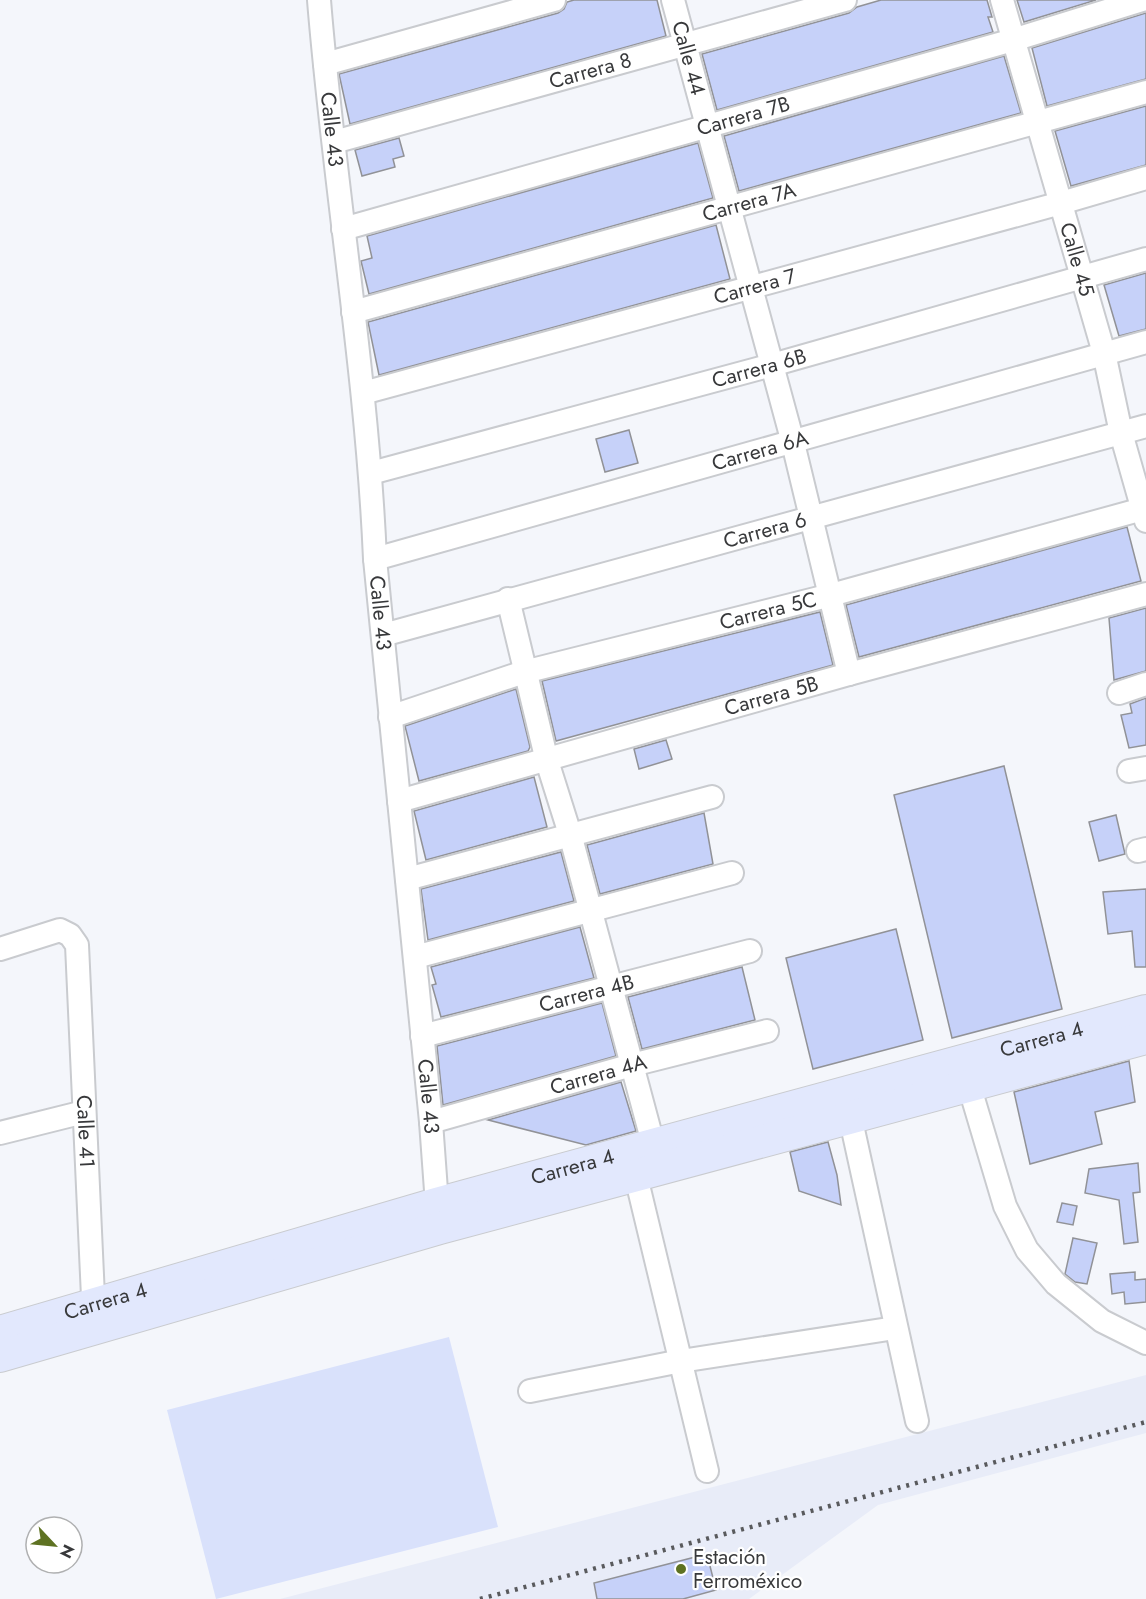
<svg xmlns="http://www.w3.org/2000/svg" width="1146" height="1599" viewBox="0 0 1146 1599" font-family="Jost,sans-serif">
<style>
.built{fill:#e8ecf8}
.green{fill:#d9e1fb}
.building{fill:#c6d1f9;stroke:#919297;stroke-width:1.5}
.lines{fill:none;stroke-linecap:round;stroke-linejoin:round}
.street-casing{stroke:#c9cbcf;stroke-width:26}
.secondary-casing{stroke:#c9cbcf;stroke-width:34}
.street{stroke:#fff;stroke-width:22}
.secondary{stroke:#e2e8fd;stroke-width:32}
.rail{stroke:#595a5d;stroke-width:4.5;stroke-dasharray:3 6;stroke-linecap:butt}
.poi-dot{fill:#5e7222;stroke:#fff;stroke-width:2}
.labels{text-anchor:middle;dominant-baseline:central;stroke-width:4.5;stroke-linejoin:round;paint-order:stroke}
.street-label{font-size:21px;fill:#38393b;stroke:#fff}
.poi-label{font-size:21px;fill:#38393b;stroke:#fff;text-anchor:start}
</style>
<rect width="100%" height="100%" fill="#f4f6fb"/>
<path class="built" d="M1146 1375V1433L878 1505 749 1599H280Z"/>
<path class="green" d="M449 1337 498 1527 216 1599 167 1410Z"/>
<g class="building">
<path d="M574 0H657L666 36 350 124 339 74 558 13 564 9 567 2Z"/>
<path d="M881 0H987L992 17H988L993 32 717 110 702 54 849 13 857 7Z"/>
<path d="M1017 0H1096L1024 22Z"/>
<path d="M1146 13V79L1047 106 1032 48Z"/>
<path d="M1004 56 1021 113 739 191 724 136Z"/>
<path d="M1146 106V165L1071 186 1055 131Z"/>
<path d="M399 138 404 156 393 159 395 167 362 176 355 150Z"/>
<path d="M698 143 713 198 369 294 361 261 372 258 367 236Z"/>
<path d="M716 225 730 279 379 375 368 322Z"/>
<path d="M1146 273V329L1119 336 1104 285Z"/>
<path d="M629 430 638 463 605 472 596 439Z"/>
<path d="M1127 527 1141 581 859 657 846 605Z"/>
<path d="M1146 608V671L1114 680 1109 618Z"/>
<path d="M820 612 833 665 556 741 542 681Z"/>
<path d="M516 689 530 747 528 751 419 781 405 726Z"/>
<path d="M1146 698V745L1129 748 1121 715 1132 713 1130 704Z"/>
<path d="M666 740 672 759 639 769 634 749Z"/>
<path d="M1004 766 1062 1009 952 1038 894 795Z"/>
<path d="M534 777 547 827 426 860 414 811Z"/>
<path d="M704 813 713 864 600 894 587 845Z"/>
<path d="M1116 815 1125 854 1099 861 1089 822Z"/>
<path d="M561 852 574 901 428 940 421 889Z"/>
<path d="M1146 889V967H1135L1132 931 1108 934 1103 892Z"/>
<path d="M580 927 594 978 441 1017 432 985 436 984 431 967Z"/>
<path d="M896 929 923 1040 813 1069 786 958Z"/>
<path d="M742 967 755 1020 642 1049 628 997Z"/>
<path d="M602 1003 616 1056 443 1105 437 1046Z"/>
<path d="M1129 1061 1135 1102 1095 1112 1102 1144 1030 1164 1014 1092Z"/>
<path d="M621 1082 636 1131 586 1145 488 1120Z"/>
<path d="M828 1142 837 1175 841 1205 799 1191 790 1152Z"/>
<path d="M1138 1163 1140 1192 1133 1193 1138 1242 1124 1244 1119 1200 1085 1193 1089 1169Z"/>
<path d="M1062 1203 1077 1206 1073 1225 1057 1222Z"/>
<path d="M1073 1238 1097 1243 1087 1284 1075 1282 1065 1274Z"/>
<path d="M1135 1272V1280L1146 1279V1302L1125 1304 1124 1292 1112 1294 1110 1274Z"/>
<path d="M707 1554 716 1590 683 1599H597L594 1583Z"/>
</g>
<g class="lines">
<g class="street-casing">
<g id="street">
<path id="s1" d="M319 0C334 187 367 372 375 559L431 1122 438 1218"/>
<path id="s2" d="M673 0 792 439 849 674"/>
<path id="s3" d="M1002 0 1104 353 1121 433 1146 521"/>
<path d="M325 64 554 0"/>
<path id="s4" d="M334 142 845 0"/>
<path id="s5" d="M343 229 1013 40 1142 0"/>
<path id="s6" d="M353 312 1146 92"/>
<path id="s7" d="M363 393 1061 203 1146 178"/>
<path id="s8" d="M371 473 772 365 1146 259"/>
<path id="s9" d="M375 559 1146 342"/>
<path d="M508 599 547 761 570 834 657 1158"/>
<path id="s10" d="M383 635 1146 426"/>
<path d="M1119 693 1146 684"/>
<path id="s11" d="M390 717 524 672 831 595 1146 508"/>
<path d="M1129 771 1146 768"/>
<path id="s12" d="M399 801 849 674 1146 594"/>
<path d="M1138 851 1146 849"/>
<path d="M407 879 712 797"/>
<path id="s13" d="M0 949 60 930 70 935 77 945 94 1319"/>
<path d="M415 957 732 873"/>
<path id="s14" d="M422 1036 750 951"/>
<path d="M969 1085 1005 1206 1027 1250 1056 1284 1102 1321 1146 1343"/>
<path d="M850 1116 917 1421"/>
<path id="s15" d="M431 1122 632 1065 767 1031"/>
<path d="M0 1133 84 1112"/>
<path d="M632 1160 707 1471"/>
<path d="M530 1391 681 1361 895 1328"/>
</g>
</g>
<g class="secondary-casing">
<g id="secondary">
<path id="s16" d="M0 1332 436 1204 1146 1011"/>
<path d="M0 1356 440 1228 1146 1038"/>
</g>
</g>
<use href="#street" class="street"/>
<use href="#secondary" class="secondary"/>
<path class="rail" d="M480 1599 1146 1422"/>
</g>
<circle class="poi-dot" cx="681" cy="1569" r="6"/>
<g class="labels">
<g class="street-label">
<text stroke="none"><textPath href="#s2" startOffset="60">Calle 44</textPath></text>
<text stroke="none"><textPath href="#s4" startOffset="266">Carrera 8</textPath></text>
<text stroke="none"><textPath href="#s5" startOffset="416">Carrera 7B</textPath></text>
<text stroke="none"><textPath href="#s1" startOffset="130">Calle 43</textPath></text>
<text stroke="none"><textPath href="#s6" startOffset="411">Carrera 7A</textPath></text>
<text stroke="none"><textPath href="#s3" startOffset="270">Calle 45</textPath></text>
<text stroke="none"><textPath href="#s7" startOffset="406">Carrera 7</textPath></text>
<text stroke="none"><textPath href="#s8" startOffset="402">Carrera 6B</textPath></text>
<text stroke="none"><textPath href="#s9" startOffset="400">Carrera 6A</textPath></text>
<text stroke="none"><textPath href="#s10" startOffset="396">Carrera 6</textPath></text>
<text stroke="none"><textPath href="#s11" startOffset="393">Carrera 5C</textPath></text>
<text stroke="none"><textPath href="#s1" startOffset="616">Calle 43</textPath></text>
<text stroke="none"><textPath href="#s12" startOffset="387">Carrera 5B</textPath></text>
<text stroke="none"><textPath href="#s14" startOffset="170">Carrera 4B</textPath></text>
<text stroke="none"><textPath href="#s16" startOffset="1082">Carrera 4</textPath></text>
<text stroke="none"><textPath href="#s15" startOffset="174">Carrera 4A</textPath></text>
<text stroke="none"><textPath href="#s1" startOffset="1102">Calle 43</textPath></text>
<text stroke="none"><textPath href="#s13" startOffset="273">Calle 41</textPath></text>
<text stroke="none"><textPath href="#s16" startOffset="596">Carrera 4</textPath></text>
<text stroke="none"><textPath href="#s16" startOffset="110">Carrera 4</textPath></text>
</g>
<g class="poi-label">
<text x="693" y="1557">Estación<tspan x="693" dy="24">Ferroméxico</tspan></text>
</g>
</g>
<g transform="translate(54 1545) rotate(116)"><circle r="28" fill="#ffffff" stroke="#afb0b1" stroke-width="1.5"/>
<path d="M0-4.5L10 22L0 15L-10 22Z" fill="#5e7222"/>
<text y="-9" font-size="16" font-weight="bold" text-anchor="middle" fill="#38393b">N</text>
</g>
</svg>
